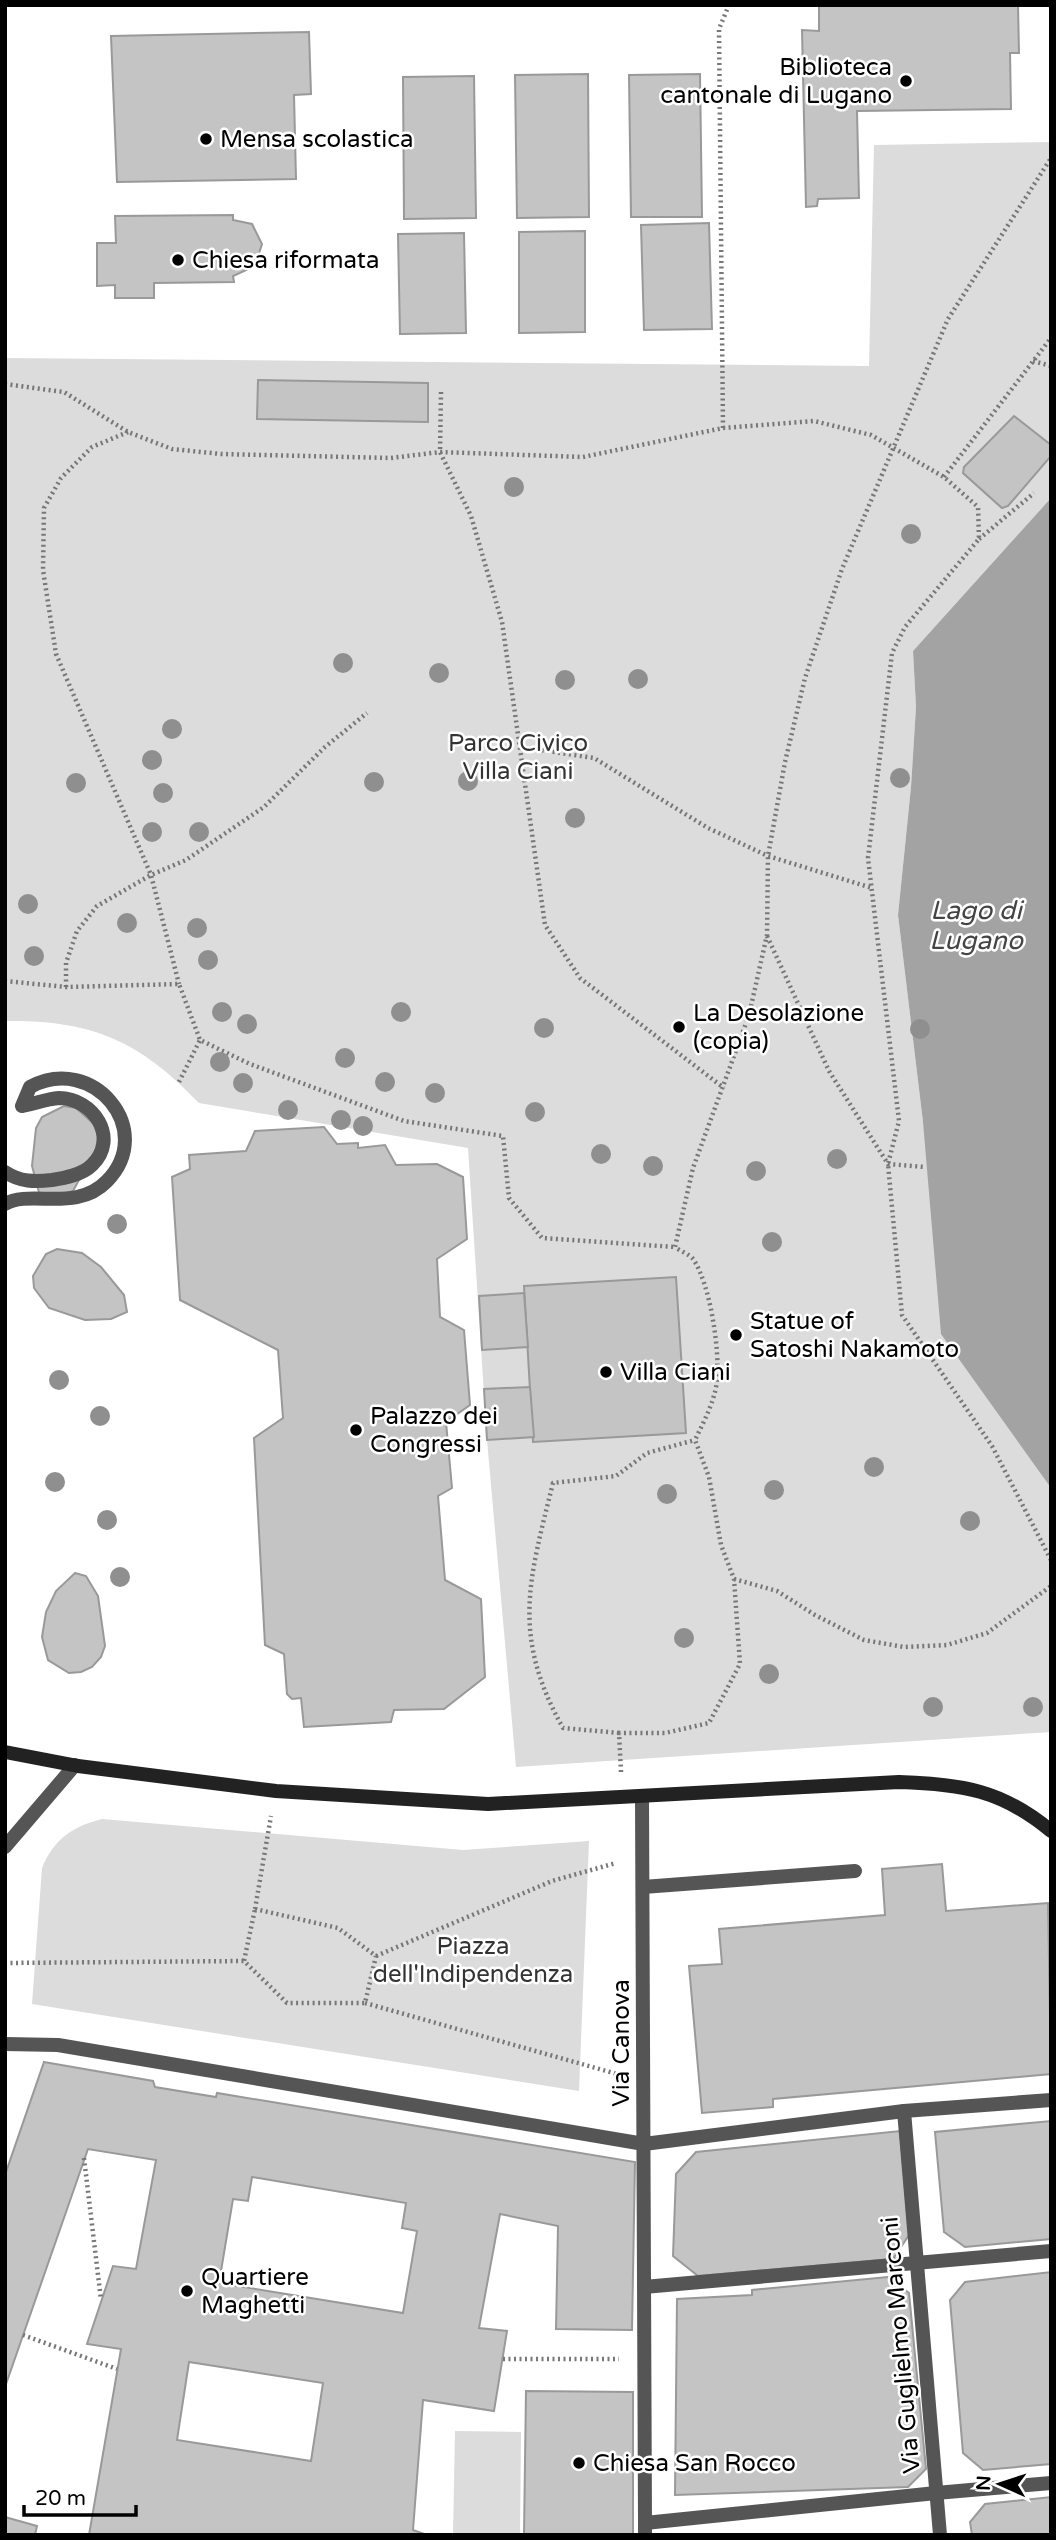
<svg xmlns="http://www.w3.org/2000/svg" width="1056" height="2540" viewBox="0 0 1056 2540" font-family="'Varela Round',sans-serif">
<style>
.green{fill:#dcdcdc}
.water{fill:#a3a3a3}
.building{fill:#c4c4c4;stroke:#999;stroke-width:2;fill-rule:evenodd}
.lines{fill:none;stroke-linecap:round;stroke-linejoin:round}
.path{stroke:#777;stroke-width:4.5;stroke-dasharray:2 3.5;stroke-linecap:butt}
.service{stroke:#555;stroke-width:14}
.pedestrian{stroke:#555;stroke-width:14}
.minor{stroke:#555;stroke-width:14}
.tertiary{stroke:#555;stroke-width:14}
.secondary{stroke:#222;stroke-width:14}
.tree{fill:#8f8f8f}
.poi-dot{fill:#000;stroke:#fff;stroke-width:2.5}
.labels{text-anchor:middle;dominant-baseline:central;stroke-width:5;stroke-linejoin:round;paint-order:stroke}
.poi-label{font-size:24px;fill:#000;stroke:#fff;text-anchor:start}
.park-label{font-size:24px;fill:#333;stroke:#fff}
.street-label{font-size:24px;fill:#000;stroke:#fff}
.water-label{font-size:26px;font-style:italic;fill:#444;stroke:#fff}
</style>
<rect width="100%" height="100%" fill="#fff"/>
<g class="green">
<path d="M1051 142V498L913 651 916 707 911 787 898 915 923 1122 1007 1423 1051 1488V1732L516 1767 487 1440 468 1148 199 1103C139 1040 91 1020 6 1021L5 358 869 366 874 145Z"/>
<path d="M102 1819 463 1850 589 1841 579 2091 32 2004 42 1868C54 1839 73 1826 102 1819Z"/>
<path d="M455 2431 521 2432 520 2535H453Z"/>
</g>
<path class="water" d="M1051 498V1488L941 1334 923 1122 898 915 911 787 916 707 913 651Z"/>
<g class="building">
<path d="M819 5H1018L1019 53H1010L1011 109 857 111 859 198 818 199 817 206 806 207 802 30 819 31Z"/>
<path d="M309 32 311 94 294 95 296 179 117 182 111 36Z"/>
<path d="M588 74 589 217 517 218 515 75Z"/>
<path d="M700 74 702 217H631L629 75Z"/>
<path d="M474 76 476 218 404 219 403 77Z"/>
<path d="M233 215V220L252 224 262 244 255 266 233 276 234 282 154 283V298H115V285L97 286V243H116L115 216Z"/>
<path d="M709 223 712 329 644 330 641 225Z"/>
<path d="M585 231V332L519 333V232Z"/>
<path d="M464 233 466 333 400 334 398 234Z"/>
<path d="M258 380 428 383V422L257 419Z"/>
<path d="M1014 416 1051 445V456L1008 506 1002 508 963 473 964 467Z"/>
<path d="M64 1106 76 1108 95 1125 98 1137 96 1149 73 1191 41 1200 32 1166 36 1128 42 1117Z"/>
<path d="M324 1127 337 1144 358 1143V1148L385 1145 396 1165 437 1164 463 1177 467 1239 437 1259 440 1317 464 1330 470 1405 446 1422 452 1488 438 1496 445 1580 481 1599 485 1677 444 1709 394 1710 391 1722 304 1727 301 1698 292 1699 287 1694 284 1654 265 1645 254 1438 283 1418 278 1350 180 1300 172 1177 190 1169 189 1155 246 1151 255 1131Z"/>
<path d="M57 1249 82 1253 101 1267 124 1295 127 1312 111 1319 85 1320 49 1308 34 1288 33 1276 46 1254Z"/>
<path d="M676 1277 686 1433 533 1442 524 1286Z"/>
<path d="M524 1293 528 1347 482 1350 479 1296Z"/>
<path d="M530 1387 534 1437 487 1440 484 1389Z"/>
<path d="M75 1573 86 1576 98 1596 105 1646 101 1657 92 1667 81 1672 69 1673 48 1660 42 1637 46 1612 56 1591Z"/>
<path d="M942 1864 946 1911 1048 1903 1051 2074 773 2099V2107L702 2113 689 1966 722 1964 719 1929 885 1915 882 1869Z"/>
<path d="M44 2062 153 2081 155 2087 216 2097 217 2093 635 2162 632 2330 556 2329 558 2226 500 2214 479 2328 507 2331 494 2411 423 2400 413 2530 427 2535H89L121 2349 87 2344 113 2266 136 2269 156 2160 88 2149 5 2387V2175ZM252 2177 406 2203 402 2228 417 2231 403 2313 219 2283 233 2199 248 2201ZM189 2362 323 2383 311 2461 177 2440Z"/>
<path d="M1051 2121V2239L965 2247 944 2232 935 2132Z"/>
<path d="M900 2131 909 2235 893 2259 698 2276 673 2256 676 2174 696 2152Z"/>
<path d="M1051 2272V2464L983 2470 963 2453 950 2300 965 2282Z"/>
<path d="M888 2277 909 2293 926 2469 908 2487 675 2495 677 2299 752 2295V2290Z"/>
<path d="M526 2391 633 2392V2535H524Z"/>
<path d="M1051 2497V2535H972L970 2522 985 2504Z"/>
<path d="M5 2517 37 2526 35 2535H5Z"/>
</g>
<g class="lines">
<g class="path">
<path d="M1048 5H1051"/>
<path d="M1033 361 1051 366"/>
<path d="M5 384 64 392 128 432 172 449 221 454 391 458 440 452 583 457 723 428 814 421 871 435 944 477 978 507 979 539 905 627 892 653 868 858 899 1121 888 1164 902 1315 992 1446 1051 1560"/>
<path d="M441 392 440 452 471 516 502 622 545 925 580 978 724 1088"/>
<path d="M723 428 719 29 729 5"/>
<path d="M128 432 92 447 61 478 44 508 43 570 56 654 151 875 179 984"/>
<path d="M944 477 1051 338"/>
<path d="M979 539 1034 493"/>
<path d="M520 747 594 758 708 828 768 856 872 888"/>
<path d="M767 936 829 1071 888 1164 925 1167"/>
<path d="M5 981 66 987 179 984 200 1040 250 1064 404 1121 503 1136 509 1198 542 1238 675 1247"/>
<path d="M66 987V963L77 931 97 906 151 875 186 860 264 807 325 747 367 713"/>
<path d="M179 1082 200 1040"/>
<path d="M734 1579 777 1591 815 1615 864 1640 904 1647 947 1645 987 1633 1051 1586"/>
<path d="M619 1733 563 1728C511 1635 529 1580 553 1483L616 1476 647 1453 695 1440"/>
<path d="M621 1772 619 1733H665L709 1723 740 1664 734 1579 721 1545 709 1477 695 1440C704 1421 715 1401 717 1380 720 1350 710 1283 693 1259 689 1254 680 1251 675 1247L693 1168 749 1015 767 935 768 856 785 762 805 678 842 569 948 319 1051 158"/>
<path d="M255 1909 338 1928 376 1956 365 2003H287L244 1961Z"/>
<path d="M255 1909 271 1816"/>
<path d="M376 1956 552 1881 616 1863"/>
<path d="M5 1963 244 1961"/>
<path d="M365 2003 617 2074"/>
<path d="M84 2158 101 2300"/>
<path d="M23 2335 117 2369"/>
<path d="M503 2359H619"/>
</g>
<g class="service">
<path d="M5 1172C20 1182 35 1182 52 1180 64 1178 82 1175 92 1165 120 1138 93 1098 59 1098 46 1099 34 1104 22 1106L30 1087C93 1053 157 1130 107 1181 76 1213 31 1189 5 1204"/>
<path d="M643 1887 855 1871"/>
</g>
<g class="pedestrian">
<path d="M904 2111 1051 2100"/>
<path d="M644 2287 1051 2251"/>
<path d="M936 2493 1051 2483"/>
<path d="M645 2523V2535"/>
</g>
<g class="minor">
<path d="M642 1798 645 2523 936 2493"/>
<path d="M5 2044 58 2045 644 2144 904 2111 940 2535"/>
</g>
<path class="tertiary" d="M5 1847 75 1765"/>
<path class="secondary" d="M5 1752 78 1766 276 1791 488 1804 899 1782C962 1784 1002 1790 1051 1831"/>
</g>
<g class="tree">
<circle cx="514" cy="487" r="10"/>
<circle cx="911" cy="534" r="10"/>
<circle cx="343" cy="663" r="10"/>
<circle cx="439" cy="673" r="10"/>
<circle cx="638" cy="679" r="10"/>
<circle cx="565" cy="680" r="10"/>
<circle cx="172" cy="729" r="10"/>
<circle cx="152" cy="760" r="10"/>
<circle cx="900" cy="778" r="10"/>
<circle cx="468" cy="781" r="10"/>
<circle cx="374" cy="782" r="10"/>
<circle cx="76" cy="783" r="10"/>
<circle cx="163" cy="793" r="10"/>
<circle cx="575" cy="818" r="10"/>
<circle cx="152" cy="832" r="10"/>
<circle cx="199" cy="832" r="10"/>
<circle cx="28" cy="904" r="10"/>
<circle cx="127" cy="923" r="10"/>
<circle cx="197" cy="928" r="10"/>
<circle cx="34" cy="956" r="10"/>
<circle cx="208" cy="960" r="10"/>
<circle cx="222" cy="1012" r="10"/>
<circle cx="401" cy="1012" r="10"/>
<circle cx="247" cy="1024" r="10"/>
<circle cx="544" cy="1028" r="10"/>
<circle cx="920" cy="1029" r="10"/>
<circle cx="345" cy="1058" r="10"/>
<circle cx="220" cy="1062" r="10"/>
<circle cx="385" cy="1082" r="10"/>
<circle cx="243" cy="1083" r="10"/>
<circle cx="435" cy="1093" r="10"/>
<circle cx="288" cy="1110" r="10"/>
<circle cx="535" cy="1112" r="10"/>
<circle cx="341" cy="1120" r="10"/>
<circle cx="363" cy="1126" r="10"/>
<circle cx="601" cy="1154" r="10"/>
<circle cx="837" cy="1159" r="10"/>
<circle cx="653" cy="1166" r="10"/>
<circle cx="756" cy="1171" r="10"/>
<circle cx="117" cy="1224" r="10"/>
<circle cx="772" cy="1242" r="10"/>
<circle cx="59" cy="1380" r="10"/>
<circle cx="100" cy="1416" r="10"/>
<circle cx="874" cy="1467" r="10"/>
<circle cx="55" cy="1482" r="10"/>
<circle cx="774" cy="1490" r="10"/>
<circle cx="667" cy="1494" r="10"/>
<circle cx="107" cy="1520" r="10"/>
<circle cx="970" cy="1521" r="10"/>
<circle cx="120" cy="1577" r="10"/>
<circle cx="684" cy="1638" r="10"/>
<circle cx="769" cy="1674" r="10"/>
<circle cx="933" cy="1707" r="10"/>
<circle cx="1033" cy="1707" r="10"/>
</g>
<g class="poi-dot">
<circle cx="906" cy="81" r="7"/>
<circle cx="206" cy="139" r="7"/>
<circle cx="178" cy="260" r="7"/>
<circle cx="679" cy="1027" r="7"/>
<circle cx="736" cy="1335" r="7"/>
<circle cx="606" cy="1372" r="7"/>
<circle cx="356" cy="1430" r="7"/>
<circle cx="187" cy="2291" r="7"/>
<circle cx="579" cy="2463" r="7"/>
</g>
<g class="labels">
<g class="poi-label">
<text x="892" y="67" text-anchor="end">Biblioteca<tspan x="892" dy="28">cantonale di Lugano</tspan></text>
<text x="220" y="139">Mensa scolastica</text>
<text x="192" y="260">Chiesa riformata</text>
<text x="693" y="1013">La Desolazione<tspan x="693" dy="28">(copia)</tspan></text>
<text x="750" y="1321">Statue of<tspan x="750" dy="28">Satoshi Nakamoto</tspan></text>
<text x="620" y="1372">Villa Ciani</text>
<text x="370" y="1416">Palazzo dei<tspan x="370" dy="28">Congressi</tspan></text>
<text x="201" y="2277">Quartiere<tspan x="201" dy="28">Maghetti</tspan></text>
<text x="593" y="2463">Chiesa San Rocco</text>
</g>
<g class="park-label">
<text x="518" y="743">Parco Civico<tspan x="518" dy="28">Villa Ciani</tspan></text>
<text x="473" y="1946">Piazza<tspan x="473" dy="28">dell'Indipendenza</tspan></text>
</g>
<g class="street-label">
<text transform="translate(621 2043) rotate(-90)">Via Canova</text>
<text transform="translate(901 2345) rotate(-95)">Via Guglielmo Marconi</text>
</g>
<g class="water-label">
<text x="976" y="910">Lago di<tspan x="976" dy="30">Lugano</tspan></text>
</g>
</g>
<rect width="1056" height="2540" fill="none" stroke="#000000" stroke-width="14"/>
<g transform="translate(1000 2484) rotate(273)" stroke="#ffffff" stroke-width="5" paint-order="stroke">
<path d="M0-5L12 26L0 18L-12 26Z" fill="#000000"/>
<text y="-10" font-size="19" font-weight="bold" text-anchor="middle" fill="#000000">N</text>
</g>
<path d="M24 2505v10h112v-10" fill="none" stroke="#000000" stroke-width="3.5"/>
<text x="35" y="2505" font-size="21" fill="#000000" stroke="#ffffff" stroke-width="5" paint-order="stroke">20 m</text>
</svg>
